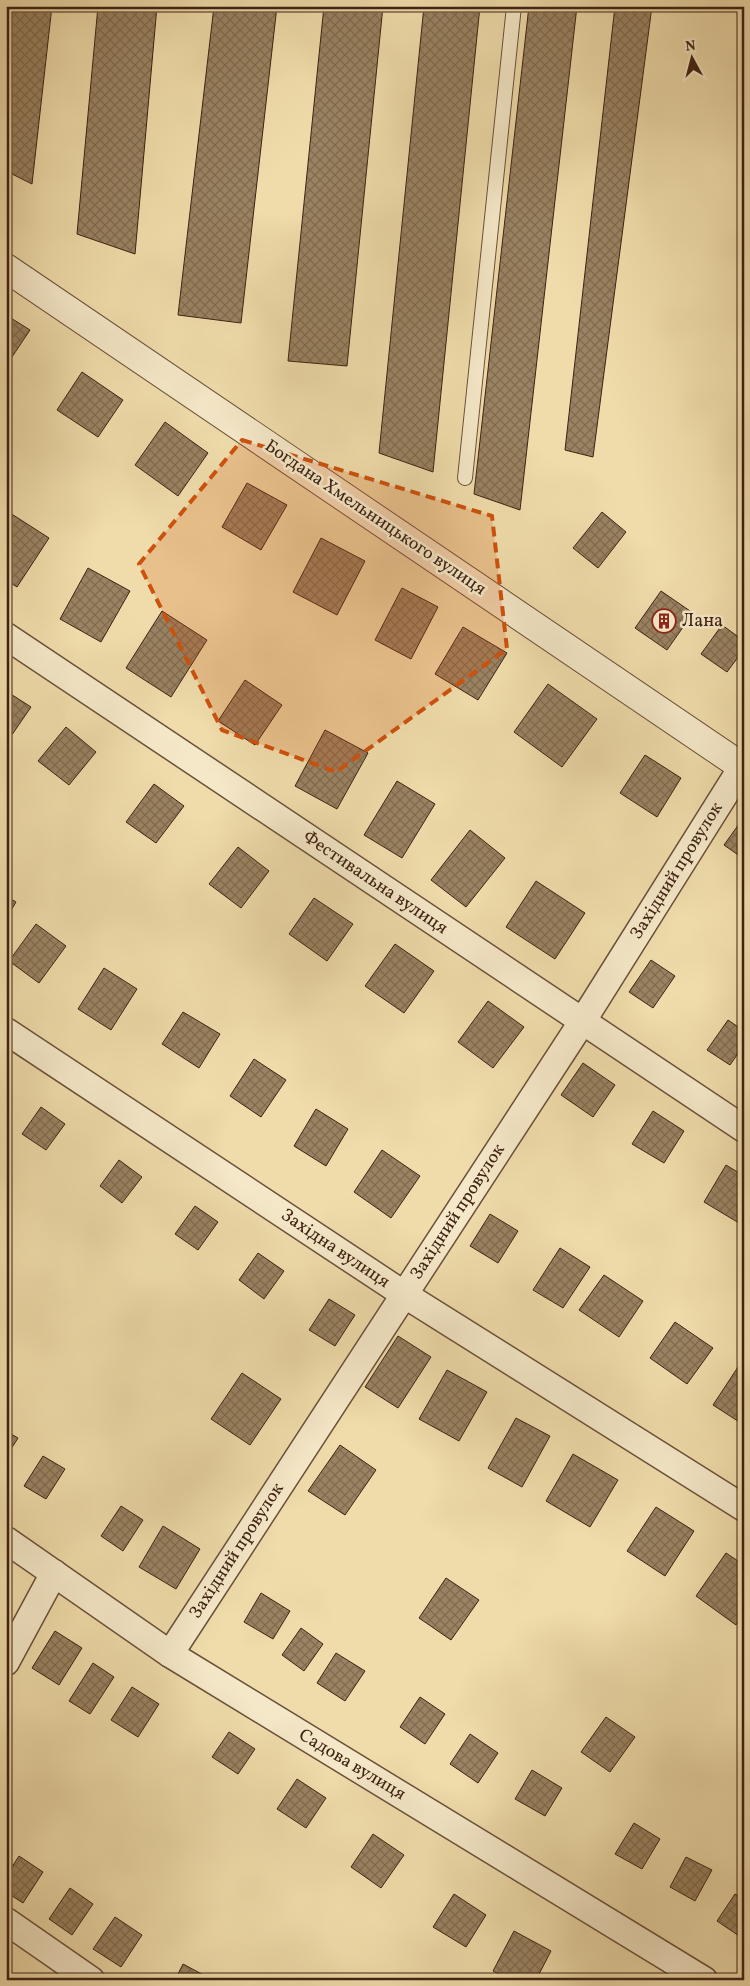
<svg xmlns="http://www.w3.org/2000/svg" width="750" height="1986" viewBox="0 0 750 1986" font-family="Vollkorn,serif">
<style>
.building{fill:url(#building-cross-hatch);stroke:#3e2214}
.lines{fill:none;stroke-linecap:round;stroke-linejoin:round}
.service-casing{stroke:#6a503a;stroke-width:16}
.minor-casing{stroke:#6a503a;stroke-width:29}
.tertiary-casing{stroke:#6a503a;stroke-width:30}
.service{stroke:#f5e8c8;stroke-width:14}
.minor{stroke:#f5e8c8;stroke-width:26}
.tertiary{stroke:#f5e8c8;stroke-width:28}
.marked{fill:#ce510d;fill-opacity:0.2;stroke:#ce510d;stroke-width:4;stroke-dasharray:10 6;stroke-linejoin:round}
.labels{text-anchor:middle;dominant-baseline:central;stroke-width:5;stroke-linejoin:round;paint-order:stroke}
.street-label{font-size:18px;fill:#3e2214;stroke:#f5e8c8}
.poi-label{font-size:18px;fill:#3e2214;stroke:#f5e8c8;text-anchor:start}
</style>
<defs>
<pattern id="building-cross-hatch" width="8" height="8" patternUnits="userSpaceOnUse" patternTransform="scale(1.25)"><rect width="8" height="8" fill="#9a8362"/><path d="M0 0l8 8M0 8l8-8" fill="none" stroke="#7f6b50"/></pattern>
</defs>
<rect width="100%" height="100%" fill="#efdcaa"/>
<filter id="stains"><feTurbulence type="fractalNoise" baseFrequency=".004" numOctaves="4"/><feColorMatrix values="0 0 0 0 .2 0 0 0 0 .09 0 0 0 0 .02 0 0 0 .5 -.17"/></filter>
<radialGradient id="worn" r=".72"><stop offset=".6" stop-color="#630" stop-opacity="0"/><stop offset="1" stop-color="#630" stop-opacity=".3"/></radialGradient>
<g class="building">
<path d="M6 6H52L32 184 6 171Z"/>
<path d="M98 6H157L135 254 77 234Z"/>
<path d="M214 6H277L241 323 178 315Z"/>
<path d="M324 6H383L347 366 288 361Z"/>
<path d="M424 6H480L433 472 379 453Z"/>
<path d="M529 6H577L520 510 474 494Z"/>
<path d="M615 6H652L593 457 565 450Z"/>
<path d="M6 315 30 330 6 366Z"/>
<path d="M82 372 123 400 98 437 57 410Z"/>
<path d="M165 422 208 453 178 496 135 465Z"/>
<path d="M247 483 287 505 261 550 222 527Z"/>
<path d="M7 511 49 538 17 587 6 580Z"/>
<path d="M602 512 626 532 598 568 573 548Z"/>
<path d="M321 538 365 561 337 615 293 592Z"/>
<path d="M88 568 130 591 101 642 60 619Z"/>
<path d="M402 588 438 607 411 659 375 640Z"/>
<path d="M661 591 693 613 667 650 635 628Z"/>
<path d="M162 611 207 640 171 697 126 668Z"/>
<path d="M722 625 744 641V649L727 672 701 654Z"/>
<path d="M463 627 507 653 478 700 435 674Z"/>
<path d="M245 680 282 705 255 745 218 721Z"/>
<path d="M548 684 597 719 562 767 514 732Z"/>
<path d="M6 691 31 707 7 742 6 741Z"/>
<path d="M66 727 96 752 69 785 38 761Z"/>
<path d="M325 730 368 753 337 809 295 786Z"/>
<path d="M645 755 681 778 657 817 620 793Z"/>
<path d="M397 781 435 804 402 858 364 835Z"/>
<path d="M154 784 184 806 156 843 126 822Z"/>
<path d="M744 817V859L724 845Z"/>
<path d="M470 830 505 858 466 907 431 880Z"/>
<path d="M238 847 269 871 241 908 209 884Z"/>
<path d="M536 881 585 913 555 959 506 927Z"/>
<path d="M6 896 16 902 6 919Z"/>
<path d="M314 898 353 924 327 961 289 934Z"/>
<path d="M36 924 66 946 39 983 9 961Z"/>
<path d="M395 944 434 971 404 1013 365 986Z"/>
<path d="M651 960 675 976 653 1008 629 992Z"/>
<path d="M104 968 137 989 111 1030 78 1009Z"/>
<path d="M488 1001 524 1027 493 1068 458 1042Z"/>
<path d="M183 1012 220 1034 199 1068 162 1044Z"/>
<path d="M728 1020 744 1031V1045L730 1065 707 1050Z"/>
<path d="M254 1059 286 1080 261 1117 230 1096Z"/>
<path d="M583 1063 615 1085 593 1117 561 1095Z"/>
<path d="M41 1107 65 1124 46 1150 22 1134Z"/>
<path d="M316 1109 348 1129 326 1166 294 1146Z"/>
<path d="M653 1111 684 1131 664 1163 632 1144Z"/>
<path d="M382 1150 420 1176 391 1218 354 1192Z"/>
<path d="M119 1160 142 1177 122 1203 100 1186Z"/>
<path d="M726 1165 744 1176V1215L739 1223 704 1202Z"/>
<path d="M195 1206 218 1222 198 1250 175 1234Z"/>
<path d="M490 1214 518 1231 498 1263 470 1246Z"/>
<path d="M560 1248 590 1267 563 1308 533 1290Z"/>
<path d="M258 1253 284 1271 264 1299 239 1280Z"/>
<path d="M604 1275 643 1301 619 1337 579 1310Z"/>
<path d="M329 1299 355 1315 335 1346 309 1330Z"/>
<path d="M675 1322 713 1348 687 1384 650 1358Z"/>
<path d="M398 1336 431 1357 398 1408 365 1387Z"/>
<path d="M738 1367 744 1371V1425L713 1405Z"/>
<path d="M447 1370 487 1392 459 1441 419 1419Z"/>
<path d="M242 1373 281 1399 250 1445 211 1419Z"/>
<path d="M516 1418 550 1436 522 1487 488 1468Z"/>
<path d="M6 1431 18 1438 6 1457Z"/>
<path d="M340 1445 376 1470 345 1515 308 1491Z"/>
<path d="M573 1454 618 1480 590 1527 546 1501Z"/>
<path d="M43 1456 65 1469 46 1499 24 1486Z"/>
<path d="M121 1506 143 1520 123 1551 101 1536Z"/>
<path d="M656 1507 694 1531 665 1576 627 1551Z"/>
<path d="M163 1526 200 1549 176 1589 139 1567Z"/>
<path d="M726 1553 744 1565V1613L736 1625 696 1596Z"/>
<path d="M446 1578 479 1600 451 1640 419 1618Z"/>
<path d="M261 1593 290 1611 273 1639 244 1622Z"/>
<path d="M301 1628 323 1644 304 1671 282 1655Z"/>
<path d="M55 1631 82 1648 59 1685 32 1668Z"/>
<path d="M336 1653 365 1671 345 1701 317 1683Z"/>
<path d="M93 1663 114 1677 90 1714 69 1701Z"/>
<path d="M132 1687 159 1704 138 1737 111 1720Z"/>
<path d="M420 1697 445 1714 425 1744 400 1727Z"/>
<path d="M606 1717 635 1737 610 1772 581 1752Z"/>
<path d="M229 1732 255 1749 238 1774 212 1757Z"/>
<path d="M470 1734 498 1753 478 1783 450 1764Z"/>
<path d="M532 1770 562 1788 545 1816 515 1799Z"/>
<path d="M297 1779 326 1798 306 1828 277 1809Z"/>
<path d="M634 1823 660 1839 642 1869 615 1854Z"/>
<path d="M373 1834 404 1855 381 1888 351 1867Z"/>
<path d="M19 1856 43 1872 23 1903 6 1892V1876Z"/>
<path d="M686 1857 712 1870 695 1901 670 1887Z"/>
<path d="M70 1888 93 1904 72 1935 49 1919Z"/>
<path d="M454 1894 486 1915 466 1947 433 1927Z"/>
<path d="M735 1894 744 1899 742 1938 717 1921Z"/>
<path d="M115 1917 142 1935 121 1967 93 1949Z"/>
<path d="M514 1931 551 1951 536 1980H510L493 1971Z"/>
<path d="M183 1964 213 1980H175Z"/>
</g>
<g class="lines">
<g class="service-casing">
<path id="service" d="M465 478 514 6"/>
</g>
<g class="minor-casing">
<g id="minor">
<path d="M6 636 744 1129"/>
<path d="M6 1031 405 1295 744 1508"/>
<path d="M6 1540 170 1654 704 1980"/>
<path d="M170 1654 582 1022 742 767"/>
<path d="M6 1662 54 1573"/>
<path d="M6 1921 91 1980"/>
</g>
</g>
<g class="tertiary-casing">
<path id="tertiary" d="M6 268 744 768"/>
</g>
<use href="#service" class="service"/>
<use href="#minor" class="minor"/>
<use href="#tertiary" class="tertiary"/>
</g>
<path class="marked" d="M242 440 492 516 507 649 336 772 222 730 139 564Z"/>
<defs>
<g id="building-ring" transform="scale(1.25)"><circle r="9.5" fill="#f5e8c8" stroke="#8f2418" stroke-width="1.5"/><path d="M-4-6H4V6H1V3H-1V6H-4ZM-2.5-4.3h1.7v1.8h-1.7ZM.8-4.3h1.7v1.8H.8ZM-2.5-1h1.7V.8h-1.7ZM.8-1h1.7V.8H.8Z" fill="#8f2418"/></g>
</defs>
<g fill-rule="evenodd">
<use href="#building-ring" x="664" y="621"/>
</g>
<g class="labels">
<g class="street-label">
<text transform="translate(375 518) rotate(34)">Богдана Хмельницького вулиця</text>
<text transform="translate(677 871) rotate(-58)">Західний провулок</text>
<text transform="translate(375 883) rotate(34)">Фестивальна вулиця</text>
<text transform="translate(458 1212) rotate(-57)">Західний провулок</text>
<text transform="translate(335 1249) rotate(34)">Західна вулиця</text>
<text transform="translate(237 1551) rotate(-57)">Західний провулок</text>
<text transform="translate(352 1765) rotate(31)">Садова вулиця</text>
</g>
<g class="poi-label">
<text x="682" y="621">Лана</text>
</g>
</g>
<rect width="750" height="1986" fill="none" stroke="#efdcaa" stroke-width="25"/>
<rect x="8" y="8" width="735" height="1971" fill="none" stroke="#3e2214" stroke-width="2.5"/>
<rect x="12" y="12" width="725" height="1961" fill="none" stroke="#3e2214"/>
<g transform="translate(692 58) rotate(353)" stroke="#f5e8c8" stroke-width="4" paint-order="stroke">
<path d="M0-4L9 19L0 12L-9 19Z" fill="#3e2214"/>
<text y="-8" font-size="14" font-weight="bold" text-anchor="middle" fill="#3e2214">N</text>
</g>
<rect width="100%" height="100%" filter="url(#stains)"/>
<rect width="100%" height="100%" fill="url(#worn)"/>
</svg>
